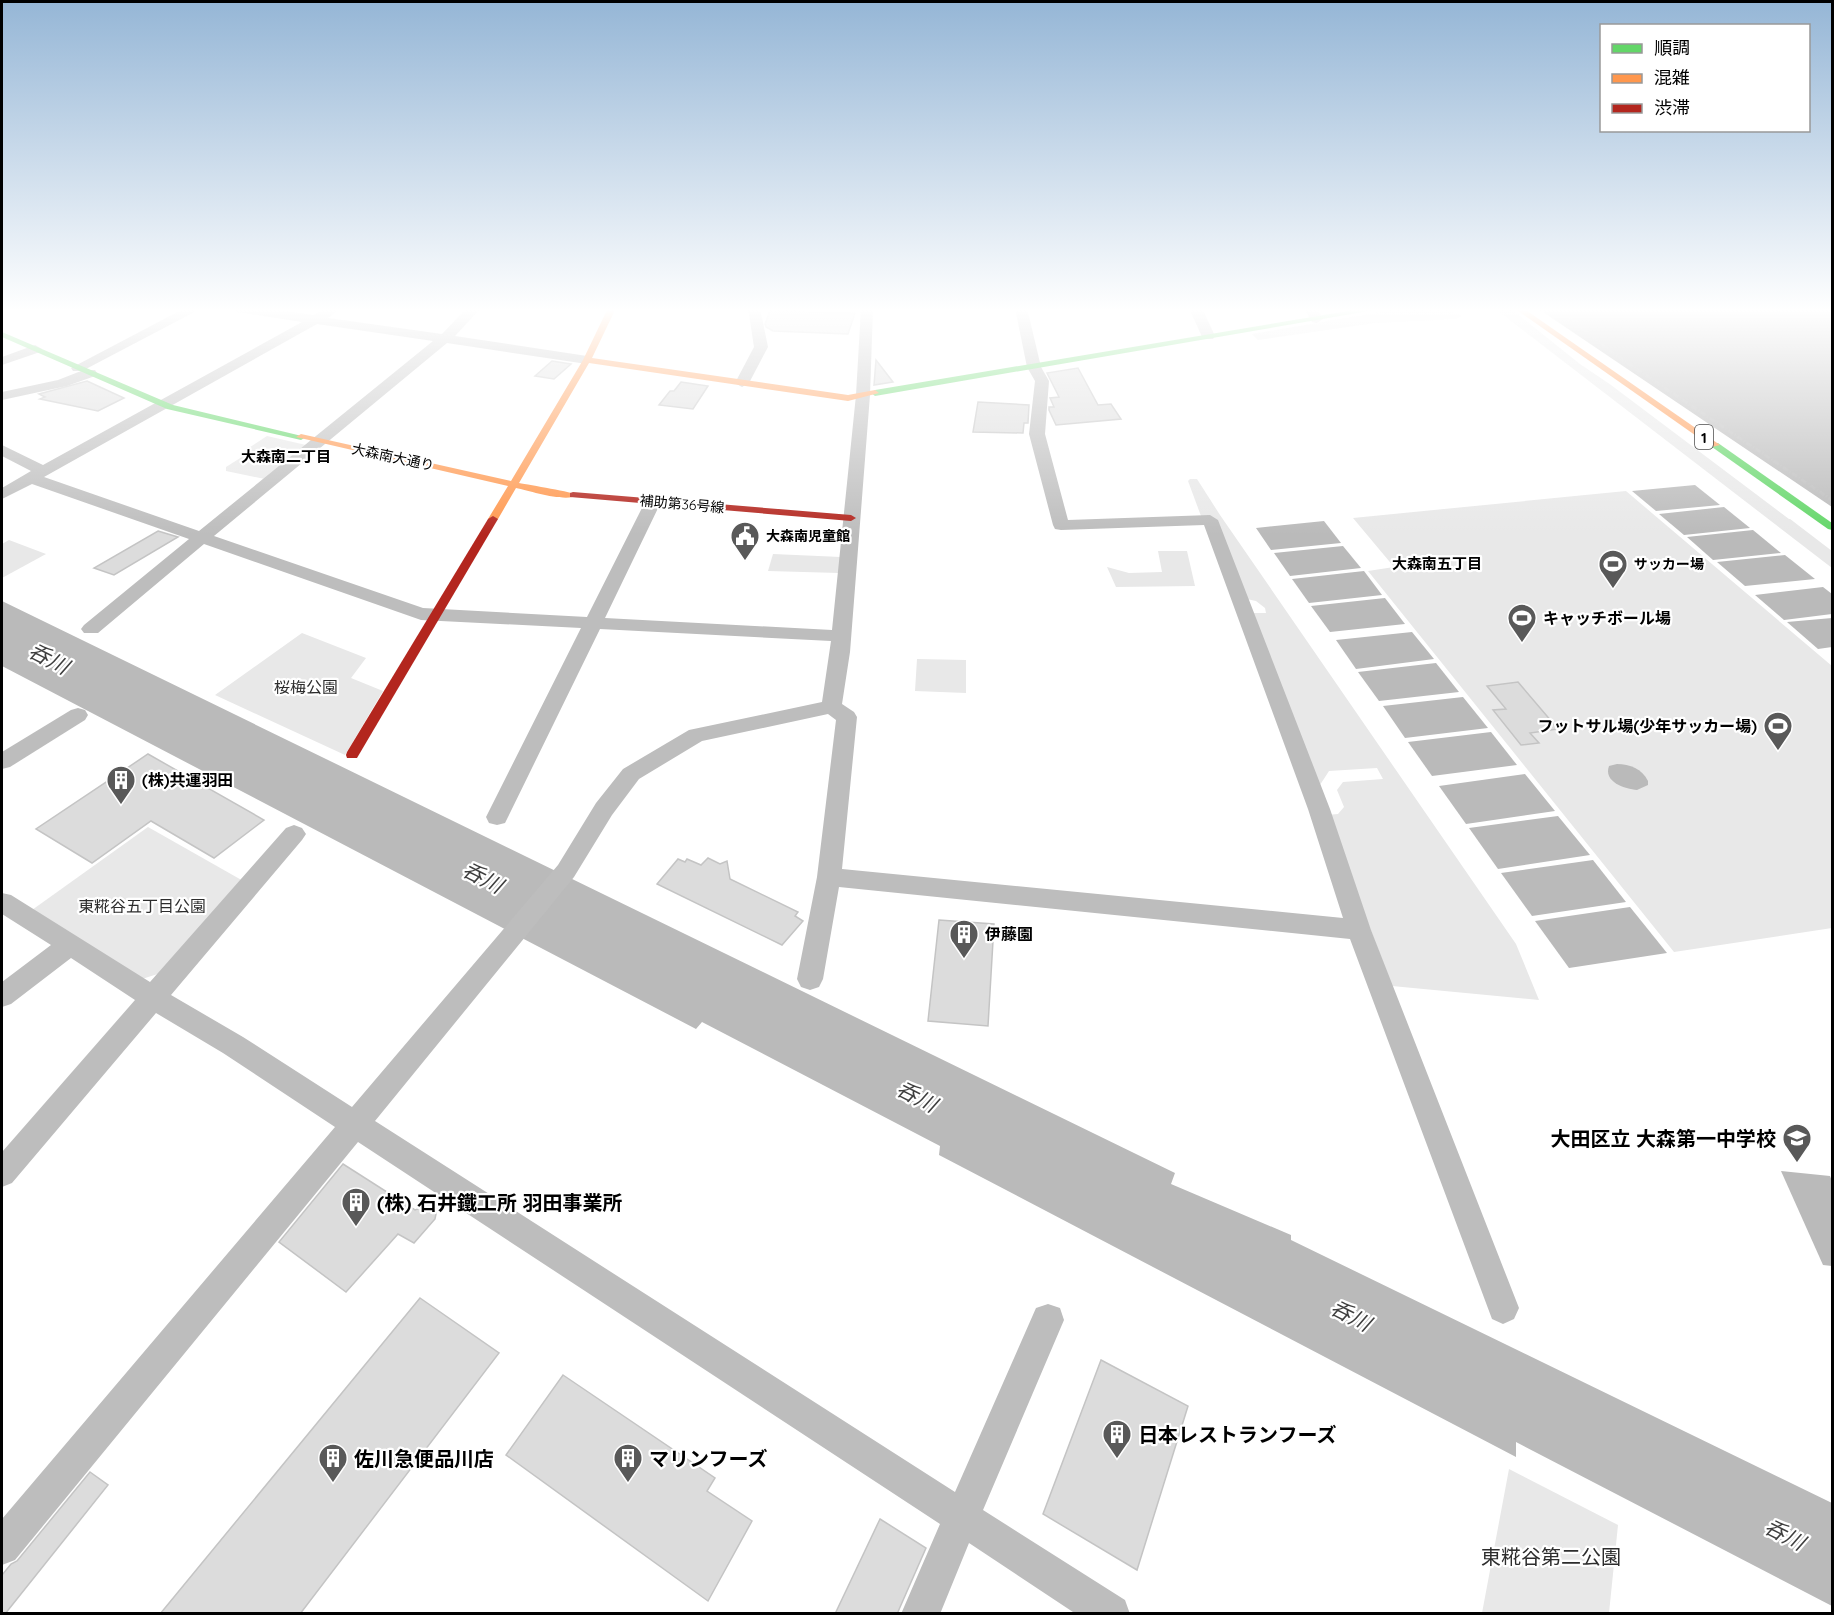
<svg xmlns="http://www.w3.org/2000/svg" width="1834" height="1615" viewBox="0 0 1834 1615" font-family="Quicksand,'Noto Sans JP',sans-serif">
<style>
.green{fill:#e8e8e8}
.water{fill:#bababa}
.pier{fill:#fff}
.building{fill:#dcdcdc;stroke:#c4c4c4;stroke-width:1.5}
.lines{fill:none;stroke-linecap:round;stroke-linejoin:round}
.street{fill:#bdbdbd;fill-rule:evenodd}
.fast{fill:#63d668;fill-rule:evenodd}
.slow{fill:#ff974d;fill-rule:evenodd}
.jam{fill:#b3261e;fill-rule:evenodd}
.rail{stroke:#bdbdbd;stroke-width:3;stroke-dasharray:6 2 1 2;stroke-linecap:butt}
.labels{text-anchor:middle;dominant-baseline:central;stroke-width:4.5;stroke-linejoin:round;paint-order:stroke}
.far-street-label{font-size:14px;fill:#000;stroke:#fff}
.far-poi-label{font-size:14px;font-weight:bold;fill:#000;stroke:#fff;text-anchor:start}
.shield{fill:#fff;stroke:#4c4c4c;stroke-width:1.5}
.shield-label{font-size:15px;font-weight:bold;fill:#000}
.far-neighbourhood-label{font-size:15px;font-weight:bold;fill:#000;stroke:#fff}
.poi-label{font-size:16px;font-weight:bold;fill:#000;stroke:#fff;text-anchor:start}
.park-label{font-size:16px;fill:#2d2d2d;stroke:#fff}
.near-poi-label{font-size:20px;font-weight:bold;fill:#000;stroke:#fff;text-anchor:start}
.near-park-label{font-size:20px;fill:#2d2d2d;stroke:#fff}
.near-water-label{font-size:21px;font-style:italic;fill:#3e3e3e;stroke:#fff}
</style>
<rect width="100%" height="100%" fill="#fff"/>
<g class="green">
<path d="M1403 308H1442L1463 316 1455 319 1375 323 1258 340 1252 334Z"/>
<path d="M1494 308H1513L1832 551V568Z"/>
<path d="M267 436 306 445 265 479 226 471V467L245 455 241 453Z"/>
<path d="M1190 479H1197L1220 515 1516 944 1539 1000 1392 986 1327 815 1338 814 1344 807 1337 790 1343 782 1383 779 1377 768 1329 771 1318 788 1248 613H1266L1265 608 1256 601 1242 598 1201 516 1188 481Z"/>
<path d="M1626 491 1832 666V928L1674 952 1368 571 1394 567 1353 518Z"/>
<path d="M9 540 46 554 2 578V544Z"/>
<path d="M1158 551H1187L1195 586 1116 587 1107 567 1129 573 1162 572Z"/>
<path d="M773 554 841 557 839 573 768 571Z"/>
<path d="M302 633 366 658 351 678 383 691 345 755 215 695Z"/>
<path d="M917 659 966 660V693L915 691Z"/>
<path d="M148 827 245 882 167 971 142 979 32 910Z"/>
<path d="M1509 1469 1618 1525 1609 1613H1482Z"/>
</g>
<g class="water">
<path d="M1513 308H1832V509Z"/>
<path d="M1695 485 1720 505 1656 511 1632 491Z"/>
<path d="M1724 507 1750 528 1684 535 1659 514Z"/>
<path d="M1324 521 1341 543 1271 550 1256 528Z"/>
<path d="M1753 530 1781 553 1713 560 1687 537Z"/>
<path d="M1343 546 1361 568 1290 576 1274 553Z"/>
<path d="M1785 555 1815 579 1745 586 1717 562Z"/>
<path d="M1364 571 1382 595 1309 603 1292 579Z"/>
<path d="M1823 587 1832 594V614L1784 620 1755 595Z"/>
<path d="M1385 598 1405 624 1330 632 1311 606Z"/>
<path d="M2 601 1175 1173 1171 1184 1291 1235V1240L1832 1503V1606L1516 1442V1457L939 1155 940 1146 702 1022 696 1029 2 666Z"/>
<path d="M1832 618V647L1818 649 1787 622Z"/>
<path d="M1412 632 1434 659 1356 669 1336 640Z"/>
<path d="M1436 663 1459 692 1379 701 1358 672Z"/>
<path d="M1463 697 1488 728 1405 738 1383 706Z"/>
<path d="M1491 732 1517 765 1432 776 1408 742Z"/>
<path d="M1617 764C1630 764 1642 769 1648 781V785L1637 790C1625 789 1603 782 1609 766Z"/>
<path d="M1525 774 1555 811 1466 824 1439 786Z"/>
<path d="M1558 816 1590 855 1498 869 1469 828Z"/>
<path d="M1593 860 1626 902 1532 916 1501 873Z"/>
<path d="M1630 907 1667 953 1569 968 1535 921Z"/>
<path d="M1781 1171 1830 1176 1832 1181V1266L1823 1265Z"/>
</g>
<path class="pier" d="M1510 308H1537L1832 507V512L1789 519 1611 385 1580 364Z"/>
<g class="building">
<path d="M770 311 855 313 848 334 773 331 766 327 765 324Z"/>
<path d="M876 360 893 382 874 385Z"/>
<path d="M552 361 571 364 554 379 535 376Z"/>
<path d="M1078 368 1098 405 1111 404 1121 419 1056 425 1049 410V407H1054L1050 398 1059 397 1047 373Z"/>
<path d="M87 381 124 398 98 411 40 399 45 397 39 394Z"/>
<path d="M681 382 708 386 693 409 659 405 670 391H674Z"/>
<path d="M978 402 1029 405 1028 423H1024L1023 433 973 432Z"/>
<path d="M158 531 178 537 114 575 94 568Z"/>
<path d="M1518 682 1558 729 1530 733 1539 743 1521 745 1493 710 1506 709 1487 686Z"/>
<path d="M148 754 264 820 214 858 151 821 92 863 36 829Z"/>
<path d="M708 858 720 864 727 861 730 879 798 912 795 916 803 921 782 945 657 884 678 859 685 862 687 859 701 865Z"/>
<path d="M939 920 994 924 988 1026 928 1021Z"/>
<path d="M343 1164 415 1210 430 1205 437 1209 435 1219 414 1243 398 1234 346 1292 279 1242Z"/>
<path d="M420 1298 499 1353 300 1614H160Z"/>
<path d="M1101 1360 1188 1406 1137 1570 1043 1514Z"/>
<path d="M563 1375 715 1478 707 1491 752 1521 708 1601 506 1455Z"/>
<path d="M90 1472 108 1485 5 1614H2V1575L11 1564 17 1561Z"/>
<path d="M880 1519 926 1548 897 1614H835Z"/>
</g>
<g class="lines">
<g class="street">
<path d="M185 308H202L84 370H95L97 373 95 376 67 386 2 400V392L58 380 81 371H73L71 368Z"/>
<path d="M231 308H266L313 315 326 308H342L328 318 442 334 467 308H481L455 336 587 356 594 360 587 364 447 343 214 536 423 608 587 617 645 502 653 497 661 502 605 618 832 630 856 395 861 308H873L870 395 850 652 842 704 854 712 857 717 842 869 1343 918 1308 809 1204 525 1061 530 1055 529 1053 525 1029 434 1035 381 1027 367 1015 308H1027L1041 367 1049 381 1045 434 1068 520 1210 515 1218 520 1330 809 1371 930 1519 1308 1514 1319 1503 1324 1492 1319 1350 939 839 887 823 979 819 987 810 990 801 987 797 979 817 877 836 720 828 714 702 741 639 779 612 815 574 877 375 1121 955 1492 1036 1308 1048 1304 1060 1308 1064 1320 983 1510 1125 1600 1130 1614H1076L969 1543 940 1614H901L940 1524 358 1142 15 1560 2 1565V1519L335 1127 223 1053 156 1013 12 1183 2 1187V1152L135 1000 71 958 11 1004 2 1007V982L51 945 2 914V893L11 895 150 982 286 828 294 825 302 828 306 834 302 840 171 995 243 1037 352 1107 558 865 596 803 623 769 689 730 822 702 831 641 600 629 508 817 505 823 497 825 489 823 486 817 581 628 421 620 204 544 98 633H84L81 629 84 625 189 539 32 484 2 499V488L31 471 2 456V445L43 465 302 322 237 312ZM317 324 433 341 199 531 44 477Z"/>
<path d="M748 308H760L768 347 749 383 742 387 735 383 754 347Z"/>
<path d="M1189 308H1202L1215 336 1213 339H1203Z"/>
<path d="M1304 308H1317L1323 319 1317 323 1312 322Z"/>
<path d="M35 345 42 349 40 352 2 365V357Z"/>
<path d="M78 708 85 710 88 715 85 720 10 767 2 769V752L71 710Z"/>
</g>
<g class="fast">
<path d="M1366 308H1386L875 396 871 393 875 390Z"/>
<path d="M2 332 173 405 306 437 301 440 167 409 2 337Z"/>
<path d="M1712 443H1718L1832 523V530L1828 529 1712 447Z"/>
</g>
<g class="slow">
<path d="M608 308H616L592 358 848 395 875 390 879 393 848 401 589 363 519 483C530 485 573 492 578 495 566 503 531 491 516 488L498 519 493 522 488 519 508 486 296 437 301 434 511 481 583 360Z"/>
<path d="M1514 308H1523L1720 445 1712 447Z"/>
</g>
<g class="jam">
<path d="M573 492 851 515 856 518 851 521 570 497V493Z"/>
<path d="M493 516 498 519 357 758H347L346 755 347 752 488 519Z"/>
</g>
<path class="rail" d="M1559 308 1611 352 1832 500"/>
</g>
<linearGradient id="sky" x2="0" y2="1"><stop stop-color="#95b6d6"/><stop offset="0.58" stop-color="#fff"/><stop offset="1" stop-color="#fff" stop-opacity="0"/></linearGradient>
<rect width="1834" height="535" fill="url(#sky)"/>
<defs>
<g id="civic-pin" transform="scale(1.5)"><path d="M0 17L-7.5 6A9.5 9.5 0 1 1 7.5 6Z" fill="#595959" stroke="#fff"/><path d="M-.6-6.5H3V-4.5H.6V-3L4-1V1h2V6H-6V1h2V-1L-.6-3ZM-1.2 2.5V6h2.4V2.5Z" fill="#fff"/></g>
<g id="stadium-pin" transform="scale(1.5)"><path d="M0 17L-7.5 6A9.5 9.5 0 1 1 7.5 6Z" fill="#595959" stroke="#fff"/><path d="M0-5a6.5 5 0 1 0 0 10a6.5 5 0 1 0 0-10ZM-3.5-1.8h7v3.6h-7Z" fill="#fff"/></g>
<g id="building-pin" transform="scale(1.5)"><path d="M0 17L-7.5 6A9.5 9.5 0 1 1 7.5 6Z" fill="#595959" stroke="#fff"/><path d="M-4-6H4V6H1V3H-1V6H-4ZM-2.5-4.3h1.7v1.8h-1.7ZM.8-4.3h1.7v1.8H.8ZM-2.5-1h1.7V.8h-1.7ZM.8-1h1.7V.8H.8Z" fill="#fff"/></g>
<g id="school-pin" transform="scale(1.5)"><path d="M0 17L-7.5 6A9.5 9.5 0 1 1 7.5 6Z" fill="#595959" stroke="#fff"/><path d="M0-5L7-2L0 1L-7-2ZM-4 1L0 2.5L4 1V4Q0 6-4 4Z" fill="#fff"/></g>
</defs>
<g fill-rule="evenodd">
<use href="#civic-pin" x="745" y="536"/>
<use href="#stadium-pin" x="1613" y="564"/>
<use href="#stadium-pin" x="1522" y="618"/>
<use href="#stadium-pin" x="1778" y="726"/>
<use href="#building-pin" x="121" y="780"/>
<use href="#building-pin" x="964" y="934"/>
<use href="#school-pin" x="1797" y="1138"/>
<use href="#building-pin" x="356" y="1202"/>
<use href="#building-pin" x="1117" y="1434"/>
<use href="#building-pin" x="333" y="1458"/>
<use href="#building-pin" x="628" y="1458"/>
</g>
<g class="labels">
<g class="far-street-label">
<text transform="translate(393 457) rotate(12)">大森南大通り</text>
<text transform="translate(682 504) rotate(5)">補助第36号線</text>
</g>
<g class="far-poi-label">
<text x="766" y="536">大森南児童館</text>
<text x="1634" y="564">サッカー場</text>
</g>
<rect class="shield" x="1695" y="425" width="18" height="24" rx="4.5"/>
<g class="shield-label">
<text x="1704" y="437">1</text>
</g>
<g class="far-neighbourhood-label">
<text x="286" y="456">大森南二丁目</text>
<text x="1437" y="563">大森南五丁目</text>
</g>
<g class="poi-label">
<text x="1543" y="618">キャッチボール場</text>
<text x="1757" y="726" text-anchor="end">フットサル場(少年サッカー場)</text>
<text x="142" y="780">(株)共運羽田</text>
<text x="985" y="934">伊藤園</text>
</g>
<g class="park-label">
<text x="306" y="687">桜梅公園</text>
<text x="142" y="906">東糀谷五丁目公園</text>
</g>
<g class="near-poi-label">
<text x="1776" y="1138" text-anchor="end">大田区立 大森第一中学校</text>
<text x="377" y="1202">(株) 石井鐵工所 羽田事業所</text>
<text x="1138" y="1434">日本レストランフーズ</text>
<text x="354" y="1458">佐川急便品川店</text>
<text x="649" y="1458">マリンフーズ</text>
</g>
<g class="near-park-label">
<text x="1551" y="1556">東糀谷第二公園</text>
</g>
<g class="near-water-label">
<text transform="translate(49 658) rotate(27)">呑川</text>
<text transform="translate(483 877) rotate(27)">呑川</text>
<text transform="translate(917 1096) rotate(27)">呑川</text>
<text transform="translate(1351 1315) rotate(27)">呑川</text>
<text transform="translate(1785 1534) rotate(27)">呑川</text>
</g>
</g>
<rect width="1834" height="1615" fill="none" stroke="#000000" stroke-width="6"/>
<rect x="1600" y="24" width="210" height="108" fill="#ffffff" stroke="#999999" stroke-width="1.5"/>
<rect x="1612" y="44" width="30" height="9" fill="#63d668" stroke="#999999" stroke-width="1.5"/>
<text x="1654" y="54" font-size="18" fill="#000000">順調</text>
<rect x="1612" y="74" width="30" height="9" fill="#ff974d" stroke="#999999" stroke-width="1.5"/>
<text x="1654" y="84" font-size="18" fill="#000000">混雑</text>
<rect x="1612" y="104" width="30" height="9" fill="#b3261e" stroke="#999999" stroke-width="1.5"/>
<text x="1654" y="114" font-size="18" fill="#000000">渋滞</text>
</svg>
